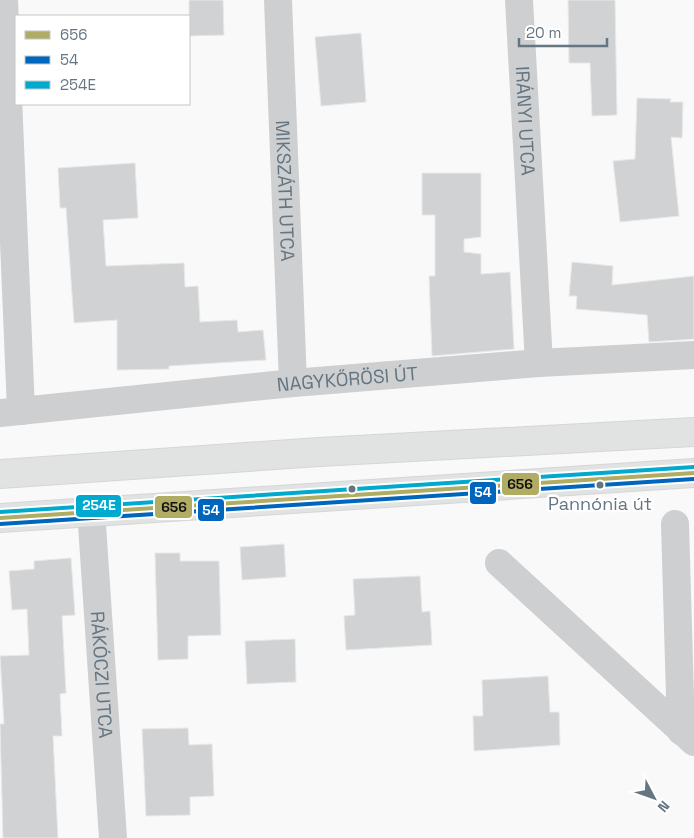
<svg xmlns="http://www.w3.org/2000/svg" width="694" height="838" viewBox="0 0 694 838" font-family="'Space Grotesk',sans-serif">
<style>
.building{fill:#d0d2d3;stroke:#e8e8e8}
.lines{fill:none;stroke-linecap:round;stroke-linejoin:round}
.major-casing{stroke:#d5d6d7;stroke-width:30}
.minor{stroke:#cecfd0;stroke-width:28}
.major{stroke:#e1e2e2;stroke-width:28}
.bus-1-casing{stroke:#fff;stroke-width:8}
.bus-2-casing{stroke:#fff;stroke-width:8}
.bus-3-casing{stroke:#fff;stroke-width:8}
.bus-1{stroke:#b0ac63;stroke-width:4}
.bus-2{stroke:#0065bd;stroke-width:4}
.bus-3{stroke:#00a9ce;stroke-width:4}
.bus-dot{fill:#657683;stroke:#fff;stroke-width:2}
.labels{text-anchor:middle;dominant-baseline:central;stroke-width:5;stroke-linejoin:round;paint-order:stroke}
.bus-label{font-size:18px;fill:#657683;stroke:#fff}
.street-label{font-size:19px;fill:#657683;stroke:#fff}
.line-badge{stroke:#fff;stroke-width:2}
.badge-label{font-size:14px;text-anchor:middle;font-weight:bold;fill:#fff}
.pale-badge-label{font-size:14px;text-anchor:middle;font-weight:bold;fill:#111}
</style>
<rect width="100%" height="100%" fill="#f9f9f9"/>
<g class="building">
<path d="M189 0H223L224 35 189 36Z"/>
<path d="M568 0H615L617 115 592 116 590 63H569Z"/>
<path d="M361 33 366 102 321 106 315 37Z"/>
<path d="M637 98 671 99 670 102H683L682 138 671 137 679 216 620 222 613 161 635 159Z"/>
<path d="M135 163 138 218 103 220 106 266 184 263 185 287 198 286 200 322 237 320 238 332 263 330 266 360 169 366V369L117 370V320L74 323 66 208H60L58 168Z"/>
<path d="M422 173H481V237L464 239V252L481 254V274L510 272 514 349 432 356 429 276H435V215H422Z"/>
<path d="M572 262 613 266 612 285 694 276V339L649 342 647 315 576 309 577 296H569Z"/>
<path d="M284 544 286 577 242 580 240 547Z"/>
<path d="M155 553H180V561H219L221 635 188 636V659L158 660Z"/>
<path d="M71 558 75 615 62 616 66 693 60 694 62 736H53L58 838H3L0 724H4L0 656 29 655 27 609 12 610 9 571 34 569V561Z"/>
<path d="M420 576 422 612 430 611 432 645 346 650 344 616 355 615 353 579Z"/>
<path d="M295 639 296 682 247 684 245 641Z"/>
<path d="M548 676 550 712H559L560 745 474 751 473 716H483L482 680Z"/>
<path d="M188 728 189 745 212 744 214 796 190 797V815L146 816 142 729Z"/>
</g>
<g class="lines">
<g class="major-casing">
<g id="major">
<path d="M0 474 319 452 694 432"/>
<path d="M0 518 694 473"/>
</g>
</g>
<g class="minor">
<path d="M4 0 21 411"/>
<path id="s1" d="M278 0 293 383"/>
<path id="s2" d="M519 0 539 363"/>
<path id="s3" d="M0 413 293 383 539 363 694 355"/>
<path id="s4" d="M91 510 113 838"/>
<path d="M675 524 681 731"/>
<path d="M499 563 694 742"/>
</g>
<use href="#major" class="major"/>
<g class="bus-1-casing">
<path id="bus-1" d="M0 518 694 473"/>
</g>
<g class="bus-2-casing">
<path id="bus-2" d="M0 524 694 479"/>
</g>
<g class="bus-3-casing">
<path id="bus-3" d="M0 512 694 467"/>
</g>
<use href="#bus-1" class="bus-1"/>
<use href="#bus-2" class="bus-2"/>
<use href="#bus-3" class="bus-3"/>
</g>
<g class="bus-dot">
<circle cx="600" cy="485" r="4.5"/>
<circle cx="352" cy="489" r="4.5"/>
</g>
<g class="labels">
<g class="bus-label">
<text x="600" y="503">Pannónia út</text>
</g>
<g class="street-label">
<text stroke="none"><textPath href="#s2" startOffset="121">IRÁNYI UTCA</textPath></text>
<text stroke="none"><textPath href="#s1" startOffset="191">MIKSZÁTH UTCA</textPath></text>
<text stroke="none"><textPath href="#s3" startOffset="349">NAGYKŐRÖSI ÚT</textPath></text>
<text stroke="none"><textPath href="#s4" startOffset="165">RÁKÓCZI UTCA</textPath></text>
</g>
</g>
<g class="line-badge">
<rect x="501" y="472" width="39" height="24" rx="5" fill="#b0ac63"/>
<rect x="469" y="481" width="28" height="24" rx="5" fill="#0065bd"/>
<rect x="75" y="494" width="47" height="24" rx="5" fill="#00a9ce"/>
<rect x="154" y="495" width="39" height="24" rx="5" fill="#b0ac63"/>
<rect x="197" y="498" width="28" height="24" rx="5" fill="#0065bd"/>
</g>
<g class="badge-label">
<text x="483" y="497">54</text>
<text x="99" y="510">254E</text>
<text x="211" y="515">54</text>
</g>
<g class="pale-badge-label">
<text x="520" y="489">656</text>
<text x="174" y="512">656</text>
</g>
<rect x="15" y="15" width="175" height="90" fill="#ffffff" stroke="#c1c8cd"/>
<rect x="25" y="31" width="25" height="8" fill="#b0ac63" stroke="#c1c8cd"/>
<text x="60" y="40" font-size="15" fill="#657683">656</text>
<rect x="25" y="56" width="25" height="8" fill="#0065bd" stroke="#c1c8cd"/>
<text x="60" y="65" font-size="15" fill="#657683">54</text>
<rect x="25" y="81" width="25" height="8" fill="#00a9ce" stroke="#c1c8cd"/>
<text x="60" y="90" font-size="15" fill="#657683">254E</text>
<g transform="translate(654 798) rotate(131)" stroke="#ffffff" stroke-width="4" paint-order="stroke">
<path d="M0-4L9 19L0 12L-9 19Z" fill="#657683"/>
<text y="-8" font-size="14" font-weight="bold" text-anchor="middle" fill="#657683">N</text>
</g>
<path d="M519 38v8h88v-8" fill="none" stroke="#657683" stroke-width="2.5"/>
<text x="526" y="38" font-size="15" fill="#657683" stroke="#ffffff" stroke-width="4" paint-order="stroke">20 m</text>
</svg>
